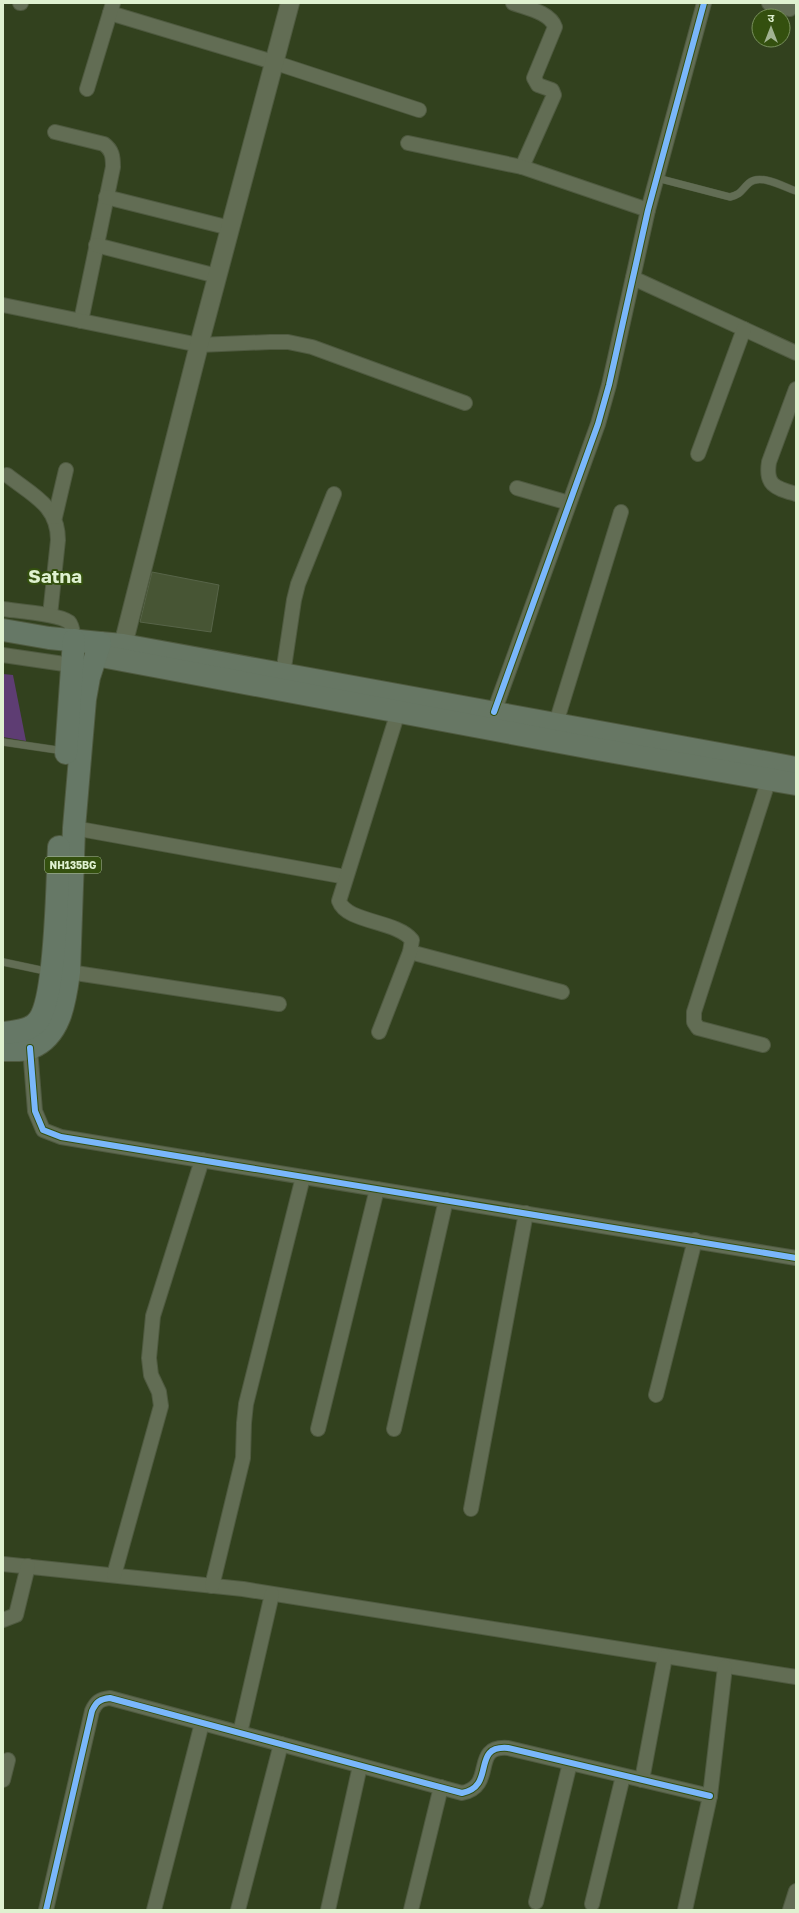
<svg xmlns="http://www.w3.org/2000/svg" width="799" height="1913" viewBox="0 0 799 1913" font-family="'Golos Text','Noto Sans Devanagari',sans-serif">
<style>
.green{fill:#5e3d73}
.building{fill:#475534;stroke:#576448}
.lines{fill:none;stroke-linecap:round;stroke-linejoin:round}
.service-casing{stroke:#4f5a40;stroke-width:8}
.minor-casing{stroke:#4f5a40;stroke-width:16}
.tertiary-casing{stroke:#4f5a40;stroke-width:20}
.primary-casing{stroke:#4f5a40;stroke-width:24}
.trunk-casing{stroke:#4f5a40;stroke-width:24}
.service{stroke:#626d54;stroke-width:7}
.minor{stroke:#626d54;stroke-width:14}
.tertiary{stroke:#626d54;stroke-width:18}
.primary{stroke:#677764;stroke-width:22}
.trunk{stroke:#667866;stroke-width:22}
.cycleway-casing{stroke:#34500f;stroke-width:8}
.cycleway{stroke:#7ab7fb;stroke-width:6}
.labels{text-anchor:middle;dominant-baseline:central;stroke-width:4;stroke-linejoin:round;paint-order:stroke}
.shield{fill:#34500f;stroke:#acc196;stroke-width:1}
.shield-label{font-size:10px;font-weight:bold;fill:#dff1d0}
.town-label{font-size:19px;font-weight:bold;fill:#dff1d0;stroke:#34500f}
</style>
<rect width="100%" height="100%" fill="#32411e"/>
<path class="green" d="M3 674 13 675 26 741 3 737Z"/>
<path class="building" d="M152 572 219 585 211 632 140 622Z"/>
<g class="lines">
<g class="service-casing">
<g id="service">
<path d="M657 178 730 197C742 194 741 190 749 183 760 173 784 187 796 191"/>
<path d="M3 742 64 751"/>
<path d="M3 962 50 972"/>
</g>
</g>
<g class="minor-casing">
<g id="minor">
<path d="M20 3H21"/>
<path d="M513 3C526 8 550 12 555 27L534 78 538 85 552 90 554 95 522 167"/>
<path d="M769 3 790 9"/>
<path d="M110 13 273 62 419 110"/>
<path d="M87 89 113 3"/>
<path d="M55 132 104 144C112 150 113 156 113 167L81 321"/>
<path d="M408 143 522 167 648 210"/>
<path d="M106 197 230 228"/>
<path d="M96 245 217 276"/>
<path d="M633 278 796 353"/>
<path d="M3 305 199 345 270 342H288L312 347 465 403"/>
<path d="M796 389 769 462C765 486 776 488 796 494"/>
<path d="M698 454 744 329"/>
<path d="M7 475C32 495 58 505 58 540L50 615"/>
<path d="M517 488 569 503"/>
<path d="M55 517 66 470"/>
<path d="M3 609C17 611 59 614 69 622 73 626 73 635 74 640"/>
<path d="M3 655 71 665"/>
<path d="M283 674 294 600 298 584 334 494"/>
<path d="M494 712 598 424 609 385 648 210 704 3"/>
<path d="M556 723 621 512"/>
<path d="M74 828 346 877"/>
<path d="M410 952 562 992"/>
<path d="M69 972 279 1004"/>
<path d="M379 1032 410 952 412 940C396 920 347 923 339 901L398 712"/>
<path d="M763 1045 698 1028 694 1022V1012L769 779"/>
<path d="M30 1048 35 1111 43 1130 61 1137 796 1258"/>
<path d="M656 1395 695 1240"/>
<path d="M318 1429 377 1189"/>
<path d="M394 1429 446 1200"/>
<path d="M471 1509 526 1213"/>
<path d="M3 1564 243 1589 796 1677"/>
<path d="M114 1575 161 1406 159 1392 151 1375 149 1358 153 1316 202 1160"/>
<path d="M212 1586 243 1458 244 1423 246 1404 303 1177"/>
<path d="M3 1620 16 1615 28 1566"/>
<path d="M240 1733 272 1594"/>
<path d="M3 1780 8 1760"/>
<path d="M642 1780 665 1657"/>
<path d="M536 1902 570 1763"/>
<path d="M592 1904 623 1776"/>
<path d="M46 1910 92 1711C96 1702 100 1699 110 1698L462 1793C497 1786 470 1745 508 1748L710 1796"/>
<path d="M154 1910 202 1723"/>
<path d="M238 1910 281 1744"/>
<path d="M328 1910 360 1766"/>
<path d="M411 1910 441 1787"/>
<path d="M685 1910 710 1796 725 1667"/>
<path d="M790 1910 796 1891"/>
</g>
</g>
<g class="tertiary-casing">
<path id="tertiary" d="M123 645 199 345 290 3"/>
</g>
<g class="primary-casing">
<g id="primary">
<path d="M100 643 123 645 796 768"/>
<path d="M96 655 592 748 796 784"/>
</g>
</g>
<g class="trunk-casing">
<g id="trunk">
<path d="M3 630 49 638 100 643 89 677 85 699 74 828 69 972C65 1000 61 1036 31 1048 23 1051 11 1050 3 1050"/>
<path d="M66 753 74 640"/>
<path d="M3 1033C13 1032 27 1031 35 1024 57 1007 57 879 59 847"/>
</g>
</g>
<use href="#service" class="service"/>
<use href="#minor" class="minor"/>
<use href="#tertiary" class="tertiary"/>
<use href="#primary" class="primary"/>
<use href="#trunk" class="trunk"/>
<g class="cycleway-casing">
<g id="cycleway">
<path d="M494 712 598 424 609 385 648 210 704 3"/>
<path d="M30 1048 35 1111 43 1130 61 1137 796 1258"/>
<path d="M46 1910 92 1711C96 1702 100 1699 110 1698L462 1793C497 1786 470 1745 508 1748L710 1796"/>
</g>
</g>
<use href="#cycleway" class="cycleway"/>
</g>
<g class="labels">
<rect class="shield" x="45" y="857" width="56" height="16" rx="3"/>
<g class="shield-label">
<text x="73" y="865">NH135BG</text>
</g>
<g class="town-label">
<text x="55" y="575">Satna</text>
</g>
</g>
<rect width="799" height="1913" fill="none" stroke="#dff1d0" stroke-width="8"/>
<g transform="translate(771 28)"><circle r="19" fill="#34500f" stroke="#78905c"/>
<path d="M0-3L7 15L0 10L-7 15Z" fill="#a2b392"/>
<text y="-6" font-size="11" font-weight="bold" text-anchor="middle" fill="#dff1d0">उ</text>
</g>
</svg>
